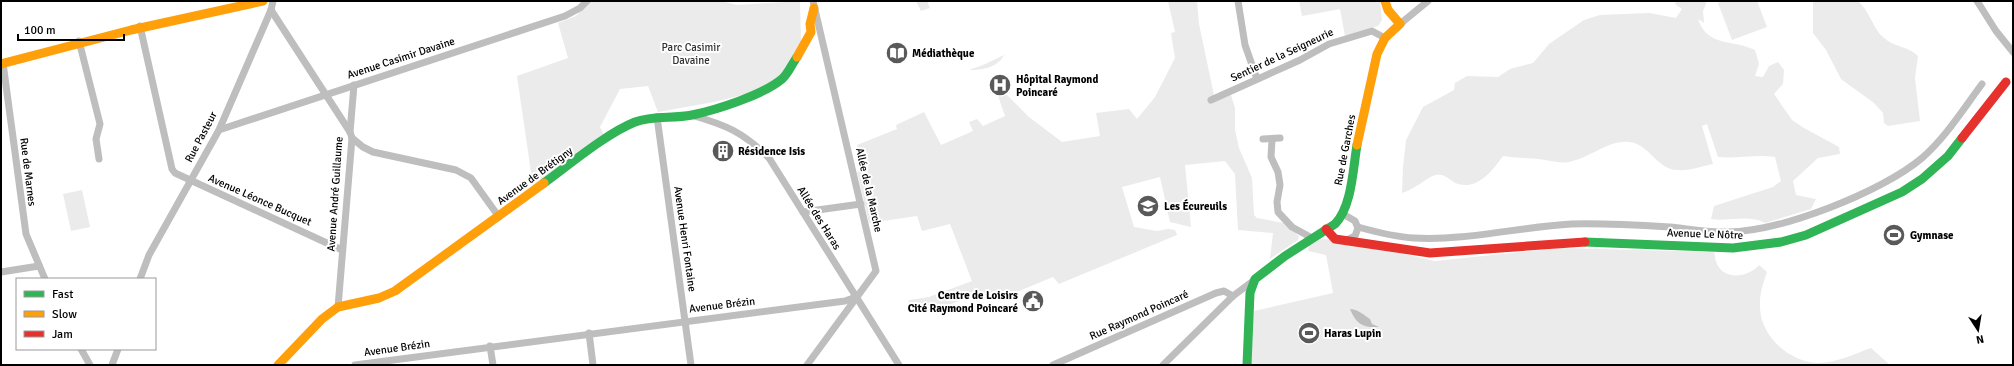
<svg xmlns="http://www.w3.org/2000/svg" width="2014" height="366" viewBox="0 0 2014 366" font-family="Signika,sans-serif">
<style>
.green{fill:#ebebeb}
.water{fill:#bdbdbd}
.lines{fill:none;stroke-linecap:round;stroke-linejoin:round}
.street{stroke:#bebebe;stroke-width:7}
.fast{stroke:#30b455;stroke-width:9}
.slow{stroke:#ff9f0a;stroke-width:9}
.jam{stroke:#e5322d;stroke-width:9}
.labels{text-anchor:middle;dominant-baseline:central;stroke-width:4;stroke-linejoin:round;paint-order:stroke}
.park-label{font-size:11px;fill:#313131;stroke:#fff}
.poi-label{font-size:11px;font-weight:bold;fill:#000;stroke:#fff;text-anchor:start}
.street-label{font-size:11px;fill:#000;stroke:#fff}
</style>
<rect width="100%" height="100%" fill="#fff"/>
<g class="green">
<path d="M590 1H721L737 5 800 1 801 41 787 69 777 81 759 91 714 102 658 112 648 86 620 89 600 127 604 135 533 186 517 76 568 58 558 23 576 16Z"/>
<path d="M916 1H927L930 8 921 11Z"/>
<path d="M1168 1H1197L1199 24 1215 100 1231 95 1235 108V130L1239 148 1252 178 1254 215 1257 218 1284 223 1299 236 1298 240 1270 259 1273 233 1238 230 1235 174 1225 161 1185 165 1191 227 1170 222 1160 177 1122 187 1134 227 1157 231 1168 229 1175 230 1177 235 1059 284 1053 277 1012 294 967 298 924 314 908 304 909 300 929 297 972 281 950 224 922 231 917 216 869 223 857 172 863 170 857 145 897 129 896 125 924 112 941 145 973 131 969 122 977 119 983 126 1005 116 997 93 1003 91 1029 117 1062 142 1100 136 1096 113 1129 109 1137 119 1155 97 1175 58 1171 33 1175 32Z"/>
<path d="M1299 1H1380L1382 20 1378 26 1345 36 1340 9 1302 16Z"/>
<path d="M1677 1H1707L1703 11 1704 23 1698 19C1708 48 1733 39 1755 50L1759 64 1755 76 1763 77 1769 66 1778 62 1784 70 1783 84 1774 94 1792 120 1804 128 1839 147 1840 154 1818 158 1793 181 1796 195 1816 199 1811 209 1765 223C1749 214 1728 222 1711 219L1714 206 1773 187 1781 181 1775 157C1756 154 1737 159 1718 157L1707 124 1702 126 1713 164C1702 166 1690 171 1677 170 1658 170 1648 143 1629 142 1608 140 1590 158 1569 162 1559 164 1549 160 1539 159 1527 158 1515 158 1503 156 1493 170 1478 190 1458 184 1450 181 1446 173 1435 175 1426 178 1415 189 1402 193L1403 167 1406 140 1423 107 1454 90 1455 83 1467 76 1498 77 1510 69 1533 63 1549 44 1584 20 1600 15 1649 13 1676 18 1682 9 1675 4Z"/>
<path d="M1724 1H1757L1767 27 1732 40 1718 3Z"/>
<path d="M1813 1H1858C1870 12 1874 30 1883 37 1896 49 1905 44 1918 56L1915 78 1920 121 1888 126 1884 123 1883 113 1874 103 1841 79 1826 50 1813 33Z"/>
<path d="M1004 55C998 68 981 70 969 70L983 65Z"/>
<path d="M82 190 90 227 71 231 63 194Z"/>
<path d="M1317 239 1343 240 1435 261 1560 248 1714 252C1715 255 1715 260 1717 264 1725 281 1749 277 1759 265L1767 272C1763 284 1759 295 1760 308 1761 337 1790 362 1818 363 1836 363 1854 354 1871 348L1890 365H1248L1254 311 1333 293 1326 255 1308 251 1309 245Z"/>
</g>
<path class="water" d="M1350 309C1357 309 1364 315 1370 319L1372 324 1379 327C1363 328 1356 324 1350 309Z"/>
<g class="lines">
<g class="street">
<path d="M1238 1 1245 45 1257 79"/>
<path d="M1977 1 1996 31 2013 52"/>
<path d="M271 10 350 132 352 138 338 307"/>
<path d="M1400 24 1428 1"/>
<path d="M140 26 172 169 175 173 342 250"/>
<path d="M79 41 100 124 96 139 99 159"/>
<path d="M3 63 26 234 45 279"/>
<path d="M1211 100 1300 60 1329 44 1372 31 1385 38"/>
<path d="M691 115C726 125 743 132 769 158L899 365"/>
<path d="M657 117 691 365"/>
<path d="M219 130 565 16 580 8 587 1"/>
<path d="M350 132 354 85"/>
<path d="M352 138 363 147 373 152 456 170 471 178 499 217"/>
<path d="M1263 139 1280 138"/>
<path d="M1272 140 1271 157 1278 172 1280 185 1277 202 1278 212 1292 227 1312 238"/>
<path d="M803 212 861 204"/>
<path d="M1343 214 1355 221 1358 228 1355 236 1347 240"/>
<path d="M1358 227C1376 232 1395 237 1414 238 1466 241 1519 227 1571 224 1603 223 1637 225 1670 227 1689 229 1708 233 1727 232 1780 232 1882 192 1922 158 1946 137 1964 108 1982 84"/>
<path d="M1 272 39 266"/>
<path d="M140 279 149 255 219 130 271 10 273 1"/>
<path d="M589 333 593 365"/>
<path d="M490 346 493 365"/>
<path d="M81 349 90 365"/>
<path d="M112 365 118 349"/>
<path d="M355 365 845 301 856 297"/>
<path d="M807 365 876 271 813 1"/>
<path d="M1053 365 1216 293 1224 291 1233 296"/>
<path d="M1163 365 1233 296 1253 281"/>
</g>
<g class="fast">
<path d="M544 183C569 165 607 133 635 122 653 115 673 119 692 115 716 110 763 95 782 79 788 74 792 64 797 57"/>
<path d="M1585 242 1733 248 1781 242 1806 235 1902 192 1922 179 1948 156 1962 138"/>
<path d="M1247 365 1250 293 1255 279 1285 256 1335 224C1352 207 1353 168 1357 145"/>
</g>
<g class="slow">
<path d="M797 57 811 32 810 24 814 8"/>
<path d="M1 64 131 30 263 1"/>
<path d="M1357 145 1377 54 1385 38 1400 24 1388 10 1385 1"/>
<path d="M278 365 322 319 338 307 379 298 395 291 544 183"/>
</g>
<g class="jam">
<path d="M1962 138 2006 82"/>
<path d="M1326 229 1335 239 1430 253 1585 242"/>
</g>
</g>
<defs>
<g id="library-disc" transform="scale(1.15)"><circle r="9.5" fill="#595959" stroke="#fff"/><path d="M-6-4Q-3-5.5-.7-3.5V5Q-3 3-6 4ZM6-4Q3-5.5 .7-3.5V5Q3 3 6 4Z" fill="#fff"/></g>
<g id="hospital-disc" transform="scale(1.15)"><circle r="9.5" fill="#595959" stroke="#fff"/><path d="M-5-5h3v3.5h4V-5h3V5h-3V1.5h-4V5h-3Z" fill="#fff"/></g>
<g id="building-disc" transform="scale(1.15)"><circle r="9.5" fill="#595959" stroke="#fff"/><path d="M-4-6H4V6H1V3H-1V6H-4ZM-2.5-4.3h1.7v1.8h-1.7ZM.8-4.3h1.7v1.8H.8ZM-2.5-1h1.7V.8h-1.7ZM.8-1h1.7V.8H.8Z" fill="#fff"/></g>
<g id="school-disc" transform="scale(1.15)"><circle r="9.5" fill="#595959" stroke="#fff"/><path d="M0-5L7-2L0 1L-7-2ZM-4 1L0 2.5L4 1V4Q0 6-4 4Z" fill="#fff"/></g>
<g id="stadium-disc" transform="scale(1.15)"><circle r="9.5" fill="#595959" stroke="#fff"/><path d="M0-5a6.5 5 0 1 0 0 10a6.5 5 0 1 0 0-10ZM-3.5-1.8h7v3.6h-7Z" fill="#fff"/></g>
<g id="civic-disc" transform="scale(1.15)"><circle r="9.5" fill="#595959" stroke="#fff"/><path d="M-.6-6.5H3V-4.5H.6V-3L4-1V1h2V6H-6V1h2V-1L-.6-3ZM-1.2 2.5V6h2.4V2.5Z" fill="#fff"/></g>
</defs>
<g fill-rule="evenodd">
<use href="#library-disc" x="897" y="53"/>
<use href="#hospital-disc" x="1000" y="85"/>
<use href="#building-disc" x="723" y="151"/>
<use href="#school-disc" x="1148" y="206"/>
<use href="#stadium-disc" x="1894" y="235"/>
<use href="#civic-disc" x="1033" y="301"/>
<use href="#stadium-disc" x="1309" y="333"/>
</g>
<g class="labels">
<g class="park-label">
<text x="691" y="47">Parc Casimir<tspan x="691" dy="13">Davaine</tspan></text>
</g>
<g class="poi-label">
<text x="912" y="53">Médiathèque</text>
<text x="1016" y="79">Hôpital Raymond<tspan x="1016" dy="13">Poincaré</tspan></text>
<text x="738" y="151">Résidence Isis</text>
<text x="1164" y="206">Les Écureuils</text>
<text x="1910" y="235">Gymnase</text>
<text x="1018" y="295" text-anchor="end">Centre de Loisirs<tspan x="1018" dy="13">Cité Raymond Poincaré</tspan></text>
<text x="1324" y="333">Haras Lupin</text>
</g>
<g class="street-label">
<text transform="translate(1282 55) rotate(-25)">Sentier de la Seigneurie</text>
<text transform="translate(401 58) rotate(-18)">Avenue Casimir Davaine</text>
<text transform="translate(201 137) rotate(-62)">Rue Pasteur</text>
<text transform="translate(1345 150) rotate(-79)">Rue de Garches</text>
<text transform="translate(28 172) rotate(83)">Rue de Marnes</text>
<text transform="translate(535 176) rotate(-36)">Avenue de Brétigny</text>
<text transform="translate(869 190) rotate(77)">Allée de la Marche</text>
<text transform="translate(335 194) rotate(-86)">Avenue André Guillaume</text>
<text transform="translate(260 200) rotate(24)">Avenue Léonce Bucquet</text>
<text transform="translate(819 218) rotate(58)">Allée des Haras</text>
<text transform="translate(1705 234) rotate(2)">Avenue Le Nôtre</text>
<text transform="translate(685 239) rotate(82)">Avenue Henri Fontaine</text>
<text transform="translate(722 305) rotate(-7)">Avenue Brézin</text>
<text transform="translate(1139 315) rotate(-24)">Rue Raymond Poincaré</text>
<text transform="translate(397 348) rotate(-8)">Avenue Brézin</text>
</g>
</g>
<rect width="2014" height="366" fill="none" stroke="#000000" stroke-width="4"/>
<rect x="16" y="278" width="140" height="72" fill="#ffffff" stroke="#999999"/>
<rect x="24" y="291" width="20" height="6" fill="#30b455" stroke="#999999"/>
<text x="52" y="298" font-size="12" fill="#000000">Fast</text>
<rect x="24" y="311" width="20" height="6" fill="#ff9f0a" stroke="#999999"/>
<text x="52" y="318" font-size="12" fill="#000000">Slow</text>
<rect x="24" y="331" width="20" height="6" fill="#e5322d" stroke="#999999"/>
<text x="52" y="338" font-size="12" fill="#000000">Jam</text>
<g transform="translate(1978 330) rotate(168)" stroke="#ffffff" stroke-width="3" paint-order="stroke">
<path d="M0-3L7 15L0 10L-7 15Z" fill="#000000"/>
<text y="-6" font-size="11" font-weight="bold" text-anchor="middle" fill="#000000">N</text>
</g>
<path d="M18 34v6h106v-6" fill="none" stroke="#000000" stroke-width="2"/>
<text x="24" y="34" font-size="12" fill="#000000" stroke="#ffffff" stroke-width="3" paint-order="stroke">100 m</text>
</svg>
